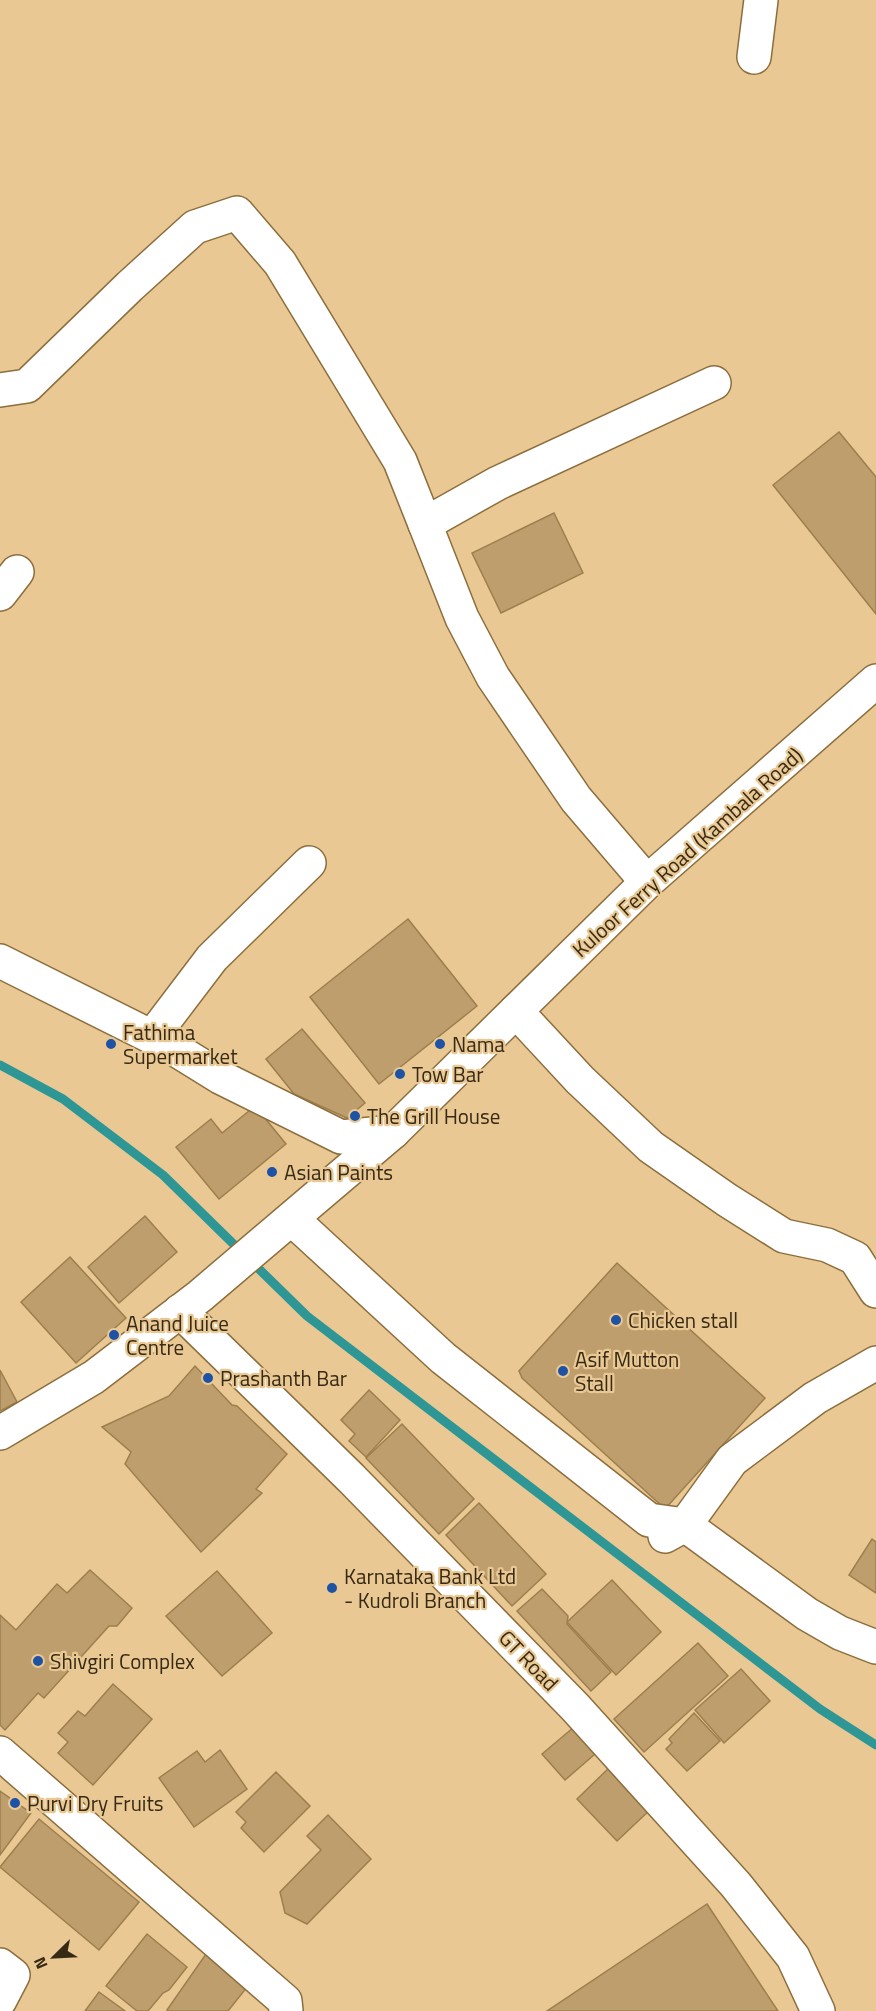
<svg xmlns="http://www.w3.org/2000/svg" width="876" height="2011" viewBox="0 0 876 2011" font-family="'Titillium Web',sans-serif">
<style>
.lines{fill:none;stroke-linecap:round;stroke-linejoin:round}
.stream{stroke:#2e9694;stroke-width:9}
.building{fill:#be9e6c;stroke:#9d7f4d;stroke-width:1.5}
.street-casing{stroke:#8c6e3d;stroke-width:36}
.secondary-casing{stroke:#8c6e3d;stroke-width:36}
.street{stroke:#fff;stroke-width:33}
.secondary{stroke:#fff;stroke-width:33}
.poi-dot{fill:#1d52a4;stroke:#e9c894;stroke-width:2}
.labels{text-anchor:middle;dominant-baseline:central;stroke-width:4.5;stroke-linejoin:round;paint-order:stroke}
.street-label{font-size:21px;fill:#372a15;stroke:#e9c894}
.poi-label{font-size:21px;fill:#372a15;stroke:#e9c894;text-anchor:start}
</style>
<rect width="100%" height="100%" fill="#e9c894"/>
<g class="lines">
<path class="stream" d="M0 1065 63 1099 163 1175 307 1316 820 1709 876 1745"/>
</g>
<g class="building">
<path d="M839 432 876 477V614L773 485Z"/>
<path d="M554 513 583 573 501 613 472 553Z"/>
<path d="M408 919 477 1006 379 1084 310 997Z"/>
<path d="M302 1029 365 1103 347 1118 294 1094 266 1059Z"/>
<path d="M255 1106 286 1144 219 1199 176 1147 211 1119 222 1133Z"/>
<path d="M145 1216 177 1252 119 1303 88 1267Z"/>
<path d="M70 1257 126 1318 76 1363 21 1302Z"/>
<path d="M617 1263 765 1398 665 1509 522 1378 519 1371Z"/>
<path d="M195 1366 232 1405 237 1406 287 1454 256 1489 262 1493 201 1552 125 1464 131 1452 102 1427 169 1396Z"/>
<path d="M0 1370 17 1402 0 1411Z"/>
<path d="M369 1390 400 1420 366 1457 349 1441 355 1434 341 1420Z"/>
<path d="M402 1424 474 1499 439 1534 366 1458Z"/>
<path d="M479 1503 546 1574 512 1606 446 1535Z"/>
<path d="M872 1539 876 1542V1593L849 1575Z"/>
<path d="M90 1570 132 1608 117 1626H109L44 1698 38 1693 5 1730 0 1725V1615L16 1630 57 1584 67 1593Z"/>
<path d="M217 1571 272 1633 222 1676 166 1616Z"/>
<path d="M612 1580 661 1632 616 1675 567 1622Z"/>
<path d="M542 1589 568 1616 567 1624 611 1672 591 1691 517 1611Z"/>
<path d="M698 1643 728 1676 644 1752 614 1719Z"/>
<path d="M741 1669 770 1701 724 1743 695 1710Z"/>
<path d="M113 1684 152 1719 93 1785 58 1753 68 1742 58 1733 78 1711 85 1716Z"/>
<path d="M694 1713 720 1741 687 1771 666 1749 672 1743 669 1739Z"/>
<path d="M580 1722 602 1748 565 1780 542 1754Z"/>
<path d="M220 1750 247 1789 194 1827 159 1778 197 1751 205 1762Z"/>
<path d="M612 1765 653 1807 617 1841 577 1799Z"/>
<path d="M276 1772 310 1806 264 1852 241 1828 246 1822 236 1812Z"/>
<path d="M0 1791 31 1813 0 1855Z"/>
<path d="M328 1815 371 1859 307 1924 285 1913 280 1892 321 1850 307 1836Z"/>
<path d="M39 1819 139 1902 99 1950 0 1867Z"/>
<path d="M707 1904 778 2011H547Z"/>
<path d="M147 1934 187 1967 169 1990 163 1993 148 2011H137L106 1986Z"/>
<path d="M206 1954 248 1986 228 2011H168L167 2010Z"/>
<path d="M99 1992 125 2011H85Z"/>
</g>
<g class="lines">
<g class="street-casing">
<g id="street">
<path d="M754 57 761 0"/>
<path d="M0 390 27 386 130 286 195 227 237 213 280 263 400 461 425 524"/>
<path d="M0 594 17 572"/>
<path d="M647 882 576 799 493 677 462 618 425 524 498 483 714 383"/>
<path d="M0 961 170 1046 220 1077 341 1137 393 1132"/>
<path d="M516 1011 580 1080 651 1147 727 1200 784 1236 827 1245 855 1258 876 1291"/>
<path d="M152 1037 212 958 309 863"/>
<path d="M292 1219 443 1358 649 1520 685 1525 807 1614 840 1633 876 1647"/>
<path d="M180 1311 351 1478 575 1707 736 1885 793 1957 818 2011"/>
<path d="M665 1536 685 1525 732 1460 815 1398 876 1363"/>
<path d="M0 1753 285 2001 286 2011"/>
<path d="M0 1965 13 1975 0 2000"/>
</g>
</g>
<g class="secondary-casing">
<path id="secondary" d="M0 1433 94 1377 200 1296 393 1132 647 882 876 681"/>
</g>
<use href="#street" class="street"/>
<use href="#secondary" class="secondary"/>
</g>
<g class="poi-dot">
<circle cx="111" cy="1044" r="6"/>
<circle cx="440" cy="1044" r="6"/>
<circle cx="400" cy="1074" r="6"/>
<circle cx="355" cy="1116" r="6"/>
<circle cx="272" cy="1172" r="6"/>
<circle cx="616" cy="1320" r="6"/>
<circle cx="114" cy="1335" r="6"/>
<circle cx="563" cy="1371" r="6"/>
<circle cx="208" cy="1378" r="6"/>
<circle cx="332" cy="1588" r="6"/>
<circle cx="38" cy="1661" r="6"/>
<circle cx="15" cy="1803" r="6"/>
</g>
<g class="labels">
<g class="street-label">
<text transform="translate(687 852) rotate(-42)">Kuloor Ferry Road (Kambala Road)</text>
<text transform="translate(529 1660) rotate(46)">GT Road</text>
</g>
<g class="poi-label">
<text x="123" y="1032">Fathima<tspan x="123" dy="24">Supermarket</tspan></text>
<text x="452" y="1044">Nama</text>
<text x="412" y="1074">Tow Bar</text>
<text x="367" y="1116">The Grill House</text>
<text x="284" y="1172">Asian Paints</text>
<text x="628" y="1320">Chicken stall</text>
<text x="126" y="1323">Anand Juice<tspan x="126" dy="24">Centre</tspan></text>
<text x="575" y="1359">Asif Mutton<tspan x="575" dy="24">Stall</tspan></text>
<text x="220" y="1378">Prashanth Bar</text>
<text x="344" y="1576">Karnataka Bank Ltd<tspan x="344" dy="24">- Kudroli Branch</tspan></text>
<text x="50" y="1661">Shivgiri Complex</text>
<text x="27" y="1803">Purvi Dry Fruits</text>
</g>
</g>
<g transform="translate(54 1957) rotate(246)" stroke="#e9c894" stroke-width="4.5" paint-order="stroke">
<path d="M0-4.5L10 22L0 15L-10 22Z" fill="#372a15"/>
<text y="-9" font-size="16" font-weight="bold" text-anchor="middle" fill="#372a15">N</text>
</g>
</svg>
